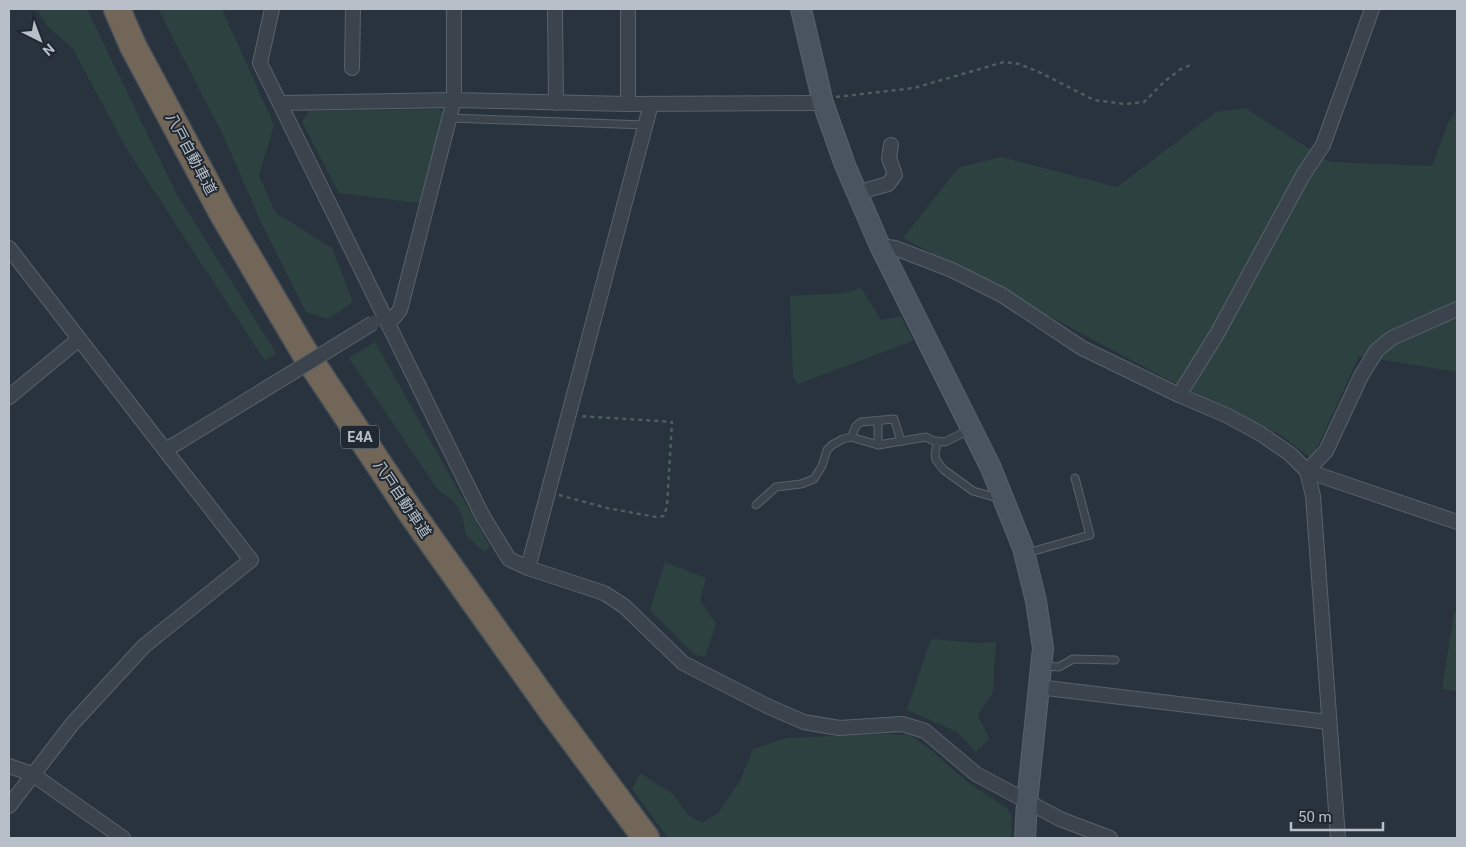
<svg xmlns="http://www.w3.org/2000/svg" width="1466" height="847" viewBox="0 0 1466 847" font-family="Roboto,'Noto Sans JP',sans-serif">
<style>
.green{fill:#2d4140}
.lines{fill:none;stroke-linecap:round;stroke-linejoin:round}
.lane-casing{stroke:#59626b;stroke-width:9}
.street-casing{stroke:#59626b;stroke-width:16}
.secondary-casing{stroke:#59626b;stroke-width:22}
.highway-casing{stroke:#464f58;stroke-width:29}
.path{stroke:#4c5e5e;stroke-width:2.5;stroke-dasharray:4 4;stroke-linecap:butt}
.lane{stroke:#3b444d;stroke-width:7}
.street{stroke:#3b444d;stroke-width:14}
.secondary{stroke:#4a545f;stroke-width:20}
.highway{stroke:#726659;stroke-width:26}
.street-bridge-casing{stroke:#59626b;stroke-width:16;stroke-linecap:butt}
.street-bridge{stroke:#3b444d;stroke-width:14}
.labels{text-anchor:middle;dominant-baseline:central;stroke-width:4;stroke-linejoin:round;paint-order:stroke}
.shield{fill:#202932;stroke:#8a929b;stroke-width:1}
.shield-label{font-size:14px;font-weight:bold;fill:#b8bfc8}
.street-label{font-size:15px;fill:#b8bfc8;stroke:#202932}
</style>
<rect width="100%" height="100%" fill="#28333d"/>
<g class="green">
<path d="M37 9H87L176 193 276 353 265 361 126 148 73 49 47 26Z"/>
<path d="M158 9H222L274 125 259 176 276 213 332 248 353 302 328 319 306 312 259 218 223 135Z"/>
<path d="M1245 108 1330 162 1432 166 1448 123 1457 109V372L1359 356 1312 459 1279 434 1163 377 903 238 958 168 1001 157 1117 187 1216 112Z"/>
<path d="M439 109 444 114 419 203 339 193 302 122 309 111Z"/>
<path d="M861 288 881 320 901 316 913 341 798 384 793 377 790 296 844 293Z"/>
<path d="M375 342 490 547 485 552 466 536C462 511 460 503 438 490L349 358Z"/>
<path d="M665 562 706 578 700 600 716 624 705 657 693 654 650 610Z"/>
<path d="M1457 612V691L1442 689 1454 613Z"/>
<path d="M931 639 978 643 996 642 993 692 978 715 989 739 976 752 957 732 907 710Z"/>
<path d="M883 734 910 735 932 751 970 784 1007 808 1012 816 1011 838H668L632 789 640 773 672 793 688 815 702 823 718 813 740 781 753 749 787 738Z"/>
</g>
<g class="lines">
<g class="lane-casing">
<g id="lane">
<path d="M450 118 645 125"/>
<path d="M851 437 856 426 861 422 894 419 901 441"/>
<path d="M938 441 935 453 936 460 944 470 973 491 1001 499"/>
<path d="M878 445V421"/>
<path d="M756 505 776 487 801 484 814 479 822 466 827 450 832 445 843 439 851 437 878 445 926 437 934 441 945 442 969 430"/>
<path d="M1027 553 1090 535 1075 478"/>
<path d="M1044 666 1059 667 1073 659 1115 660"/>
</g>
</g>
<g class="street-casing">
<g id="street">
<path d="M272 9 260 63 482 515 509 559 528 568 604 593 624 606 683 663 767 706 804 722 839 728 902 724 925 731 976 774 1060 819 1110 838"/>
<path d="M555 9 556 103"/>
<path d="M352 68 353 9"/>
<path d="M282 103 454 100 628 104 823 103"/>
<path d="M628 104V9"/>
<path d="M856 193 888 184 895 175 889 158 891 145"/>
<path d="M880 246 895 248 952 270 1002 295 1082 348 1179 395 1228 416 1261 434 1290 454 1307 471 1457 522"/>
<path d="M9 248 165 450"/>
<path d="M388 324 400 310 454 100V9"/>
<path d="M1179 395 1217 334 1303 175 1323 145 1372 9"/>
<path d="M9 397 79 339"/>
<path d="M1307 471 1313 496 1338 838"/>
<path d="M1307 471 1326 451 1361 376 1377 350 1392 338 1457 309"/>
<path d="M528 568 651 104"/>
<path d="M1038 687 1328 722"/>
<path d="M9 766 32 774 123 838"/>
<path d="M9 806 73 723 144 646 251 560 165 450 179 442"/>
</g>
</g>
<g class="secondary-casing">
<path id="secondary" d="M801 9 823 103 845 165 880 246 991 468 1023 548 1036 601 1043 648 1027 802 1025 838"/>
</g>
<g class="highway-casing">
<path id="highway" d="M117 9 133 46 224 216 303 350 410 511 552 711 646 838"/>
</g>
<g class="path">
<path d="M836 97 914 88 1004 62 1019 64 1039 72 1094 100 1124 104 1144 102 1165 81 1181 69 1193 64"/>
<path d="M559 495 607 508 656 517 664 516 667 506 672 422 580 416"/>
</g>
<use href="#lane" class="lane"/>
<use href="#street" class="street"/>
<use href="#secondary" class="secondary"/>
<use href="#highway" class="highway"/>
<g class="street-bridge-casing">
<path id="street-bridge" d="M179 442 373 323"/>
</g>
<use href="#street-bridge" class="street-bridge"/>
</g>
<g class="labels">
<rect class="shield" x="341" y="425.5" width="38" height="23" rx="4"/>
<g class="shield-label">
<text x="360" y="437">E4A</text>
</g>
<g class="street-label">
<text transform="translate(191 154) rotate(62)">八戸自動車道</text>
<text transform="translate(402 499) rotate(56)">八戸自動車道</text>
</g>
</g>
<rect width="1466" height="847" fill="none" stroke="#b8bfc8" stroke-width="20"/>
<g transform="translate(40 40) rotate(138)" stroke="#202932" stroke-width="4" paint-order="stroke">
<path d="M0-4L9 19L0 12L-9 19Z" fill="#b8bfc8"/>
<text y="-8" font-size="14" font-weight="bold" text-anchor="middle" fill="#b8bfc8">N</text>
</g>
<path d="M1291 822v8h92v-8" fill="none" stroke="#b8bfc8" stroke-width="2.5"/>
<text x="1298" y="822" font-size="15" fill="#b8bfc8" stroke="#202932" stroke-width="4" paint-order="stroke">50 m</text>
</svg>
